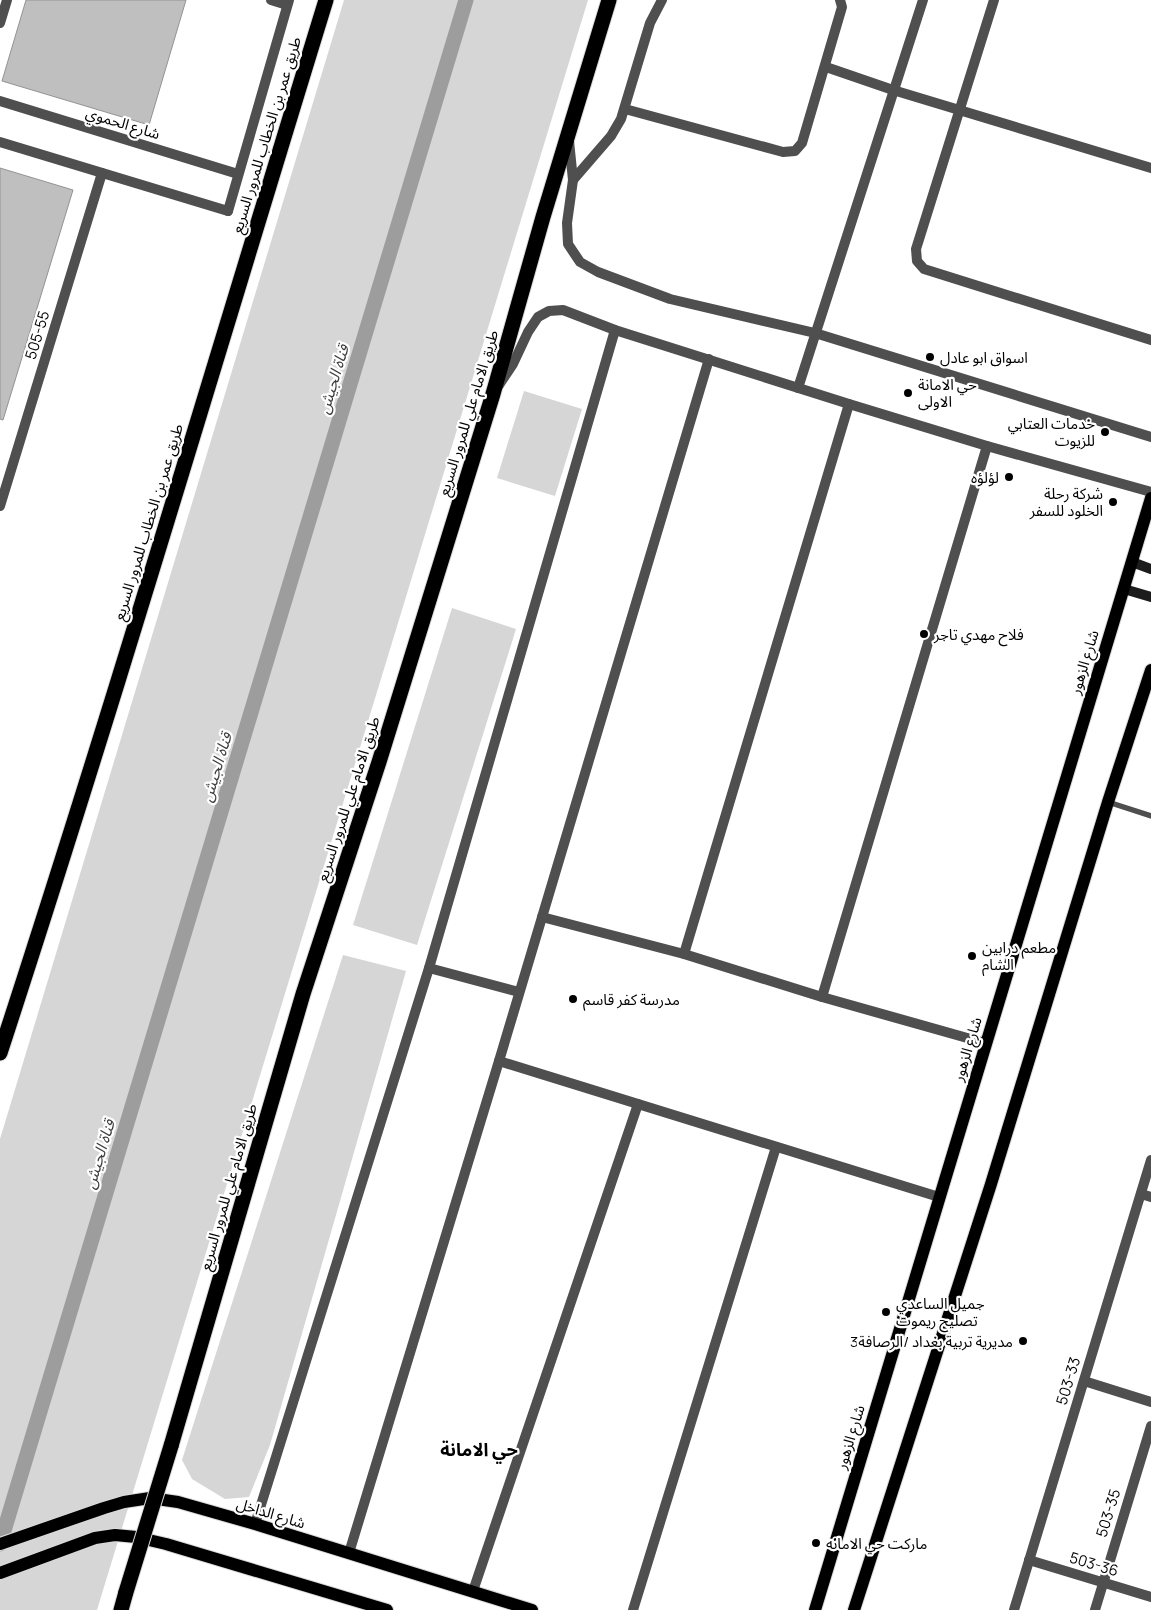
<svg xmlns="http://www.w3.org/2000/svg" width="1151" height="1610" viewBox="0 0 1151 1610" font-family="Manrope,'Noto Sans Arabic',sans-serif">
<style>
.green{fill:#d6d6d6}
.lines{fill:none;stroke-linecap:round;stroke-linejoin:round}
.canal{stroke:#9d9d9d;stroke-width:15}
.building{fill:#bfbfbf;stroke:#939393}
.primary-casing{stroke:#dbdbdb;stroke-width:14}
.motorway-casing{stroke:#dbdbdb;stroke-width:17}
.service{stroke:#4f4f4f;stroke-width:5.5}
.minor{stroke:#4f4f4f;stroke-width:10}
.tertiary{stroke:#4f4f4f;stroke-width:10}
.secondary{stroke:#1c1c1c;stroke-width:10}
.primary{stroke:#000;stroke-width:12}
.motorway{stroke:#000;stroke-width:15}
.motorway-bridge-casing{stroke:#dbdbdb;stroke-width:17;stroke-linecap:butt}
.motorway-bridge{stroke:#000;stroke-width:15}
.poi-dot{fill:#000;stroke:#fff;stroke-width:2}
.labels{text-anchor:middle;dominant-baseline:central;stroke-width:4.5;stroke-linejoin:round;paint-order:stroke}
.street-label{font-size:15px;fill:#000;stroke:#fff}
.poi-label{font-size:15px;fill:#000;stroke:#fff;text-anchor:start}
.water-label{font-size:16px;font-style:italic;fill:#3e3e3e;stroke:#fff}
.quarter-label{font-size:18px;font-weight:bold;fill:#000;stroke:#fff}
</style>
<rect width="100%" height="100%" fill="#fff"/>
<g class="green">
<path d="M344 0H588L97 1610H0V1139Z"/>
<path d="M524 391 582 409 555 496 497 478Z"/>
<path d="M452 608 516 629 417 945 353 925Z"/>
<path d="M343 955 406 971 270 1445 249 1497 225 1499 192 1479 182 1460Z"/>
</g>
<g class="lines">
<path class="canal" d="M0 1544 466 0"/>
</g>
<g class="building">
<path d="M26 0H186L149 125 2 81Z"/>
<path d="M0 168 73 190 3 420 0 419Z"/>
</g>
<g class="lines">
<g class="primary-casing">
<g id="primary">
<path d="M0 1544 104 1508 124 1502 150 1498 178 1502 255 1524 532 1610"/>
<path d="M0 1573 95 1538 115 1535 136 1537 166 1544 387 1610"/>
<path d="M815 1610 1151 498"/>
<path d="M854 1610 991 1184 1108 802 1151 670"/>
</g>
</g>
<g class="motorway-casing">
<g id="motorway">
<path d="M0 1053C114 704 218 351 326 0"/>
<path d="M171 1446 303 994 379 762 493 394 543 217 609 0"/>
<path d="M121 1610 126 1592"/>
</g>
</g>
<path class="service" d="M1108 802 1151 816"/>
<g class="minor">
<path d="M271 0 287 5"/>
<path d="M994 0 916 249 917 261 924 269 1151 340"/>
<path d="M0 23 7 0"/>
<path d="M826 67 893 90 1151 168"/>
<path d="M625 109 783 152 795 151 802 143 842 7 840 0"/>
<path d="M573 180 611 136 621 119 650 23 662 0"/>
<path d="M228 211 289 0"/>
<path d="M798 388 923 0"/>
<path d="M0 506 102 173"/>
<path d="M542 917 684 954 822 997 985 1043"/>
<path d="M684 954 849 404"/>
<path d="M429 968 519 992"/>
<path d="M822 997 987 446"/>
<path d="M499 1061 939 1197"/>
<path d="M1141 1194 1151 1197"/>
<path d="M1084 1381 1151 1402"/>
<path d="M255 1524 429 968 615 330"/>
<path d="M349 1553 499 1061 709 359"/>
<path d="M1029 1560 1151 1597"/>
<path d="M473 1591 638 1104"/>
<path d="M633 1610 776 1147"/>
<path d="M1014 1610 1151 1160"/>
<path d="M1095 1610 1151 1426"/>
</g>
<g class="tertiary">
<path d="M0 101 238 174"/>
<path d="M569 141 573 180 567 223 568 244 580 262 598 272 670 299 815 333 1151 437"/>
<path d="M0 142 228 211"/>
<path d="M499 385 513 364 528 332 538 317 549 311 563 310 615 330 849 404 987 446 1151 492"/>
</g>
<g class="secondary">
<path d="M1132 562 1151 569"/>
<path d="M1124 589 1151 597"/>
</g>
<use href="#primary" class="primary"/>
<use href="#motorway" class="motorway"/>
<g class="motorway-bridge-casing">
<path id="motorway-bridge" d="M126 1592 171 1446"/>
</g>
<use href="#motorway-bridge" class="motorway-bridge"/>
</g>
<g class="poi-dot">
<circle cx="930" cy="357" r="5"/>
<circle cx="908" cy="393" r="5"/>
<circle cx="1105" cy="432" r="5"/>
<circle cx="1009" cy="477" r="5"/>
<circle cx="1113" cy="502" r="5"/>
<circle cx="924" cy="634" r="5"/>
<circle cx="972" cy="956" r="5"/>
<circle cx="573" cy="999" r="5"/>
<circle cx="886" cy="1312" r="5"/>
<circle cx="1023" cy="1341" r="5"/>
<circle cx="816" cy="1543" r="5"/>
</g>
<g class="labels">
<g class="street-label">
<text transform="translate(123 123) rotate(17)">شارع الحموي</text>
<text transform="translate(266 135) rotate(-73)">طريق عمر بن الخطاب للمرور السريع</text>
<text transform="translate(37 335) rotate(-73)">505-55</text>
<text transform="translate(468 413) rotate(-73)">طريق الامام علي للمرور السريع</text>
<text transform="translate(148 522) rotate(-73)">طريق عمر بن الخطاب للمرور السريع</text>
<text transform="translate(1084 662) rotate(-73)">شارع الزهور</text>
<text transform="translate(348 799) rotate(-72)">طريق الامام علي للمرور السريع</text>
<text transform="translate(967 1049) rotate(-73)">شارع الزهور</text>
<text transform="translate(228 1187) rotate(-74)">طريق الامام علي للمرور السريع</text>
<text transform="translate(1068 1381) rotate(-73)">503-33</text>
<text transform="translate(850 1437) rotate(-73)">شارع الزهور</text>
<text transform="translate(271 1513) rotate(17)">شارع الداخل</text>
<text transform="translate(1108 1513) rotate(-73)">503-35</text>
<text transform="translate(1094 1564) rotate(17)">503-36</text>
</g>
<g class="poi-label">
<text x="940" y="357">اسواق ابو عادل</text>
<text x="918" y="384">حي الامانة<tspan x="918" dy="17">الاولى</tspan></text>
<text x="1095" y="423" text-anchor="end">خدمات العتابي<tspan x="1095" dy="17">للزيوت</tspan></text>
<text x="999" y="477" text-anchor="end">لؤلؤه</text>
<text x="1103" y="493" text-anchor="end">شركة رحلة<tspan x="1103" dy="17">الخلود للسفر</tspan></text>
<text x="934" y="634">فلاح مهدي تاجر</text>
<text x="982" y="947">مطعم درابين<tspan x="982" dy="17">الشام</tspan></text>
<text x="583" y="999">مدرسة كفر قاسم</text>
<text x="896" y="1303">جميل الساعدي<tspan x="896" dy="17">تصليح ريموت</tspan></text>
<text x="1013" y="1341" text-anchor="end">مديرية تربية بغداد /الرصافة3</text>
<text x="826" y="1543">ماركت حي الامانه</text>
</g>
<g class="water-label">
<text transform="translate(333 379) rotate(-73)">قناة الجيش</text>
<text transform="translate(216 767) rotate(-73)">قناة الجيش</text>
<text transform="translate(99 1154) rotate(-73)">قناة الجيش</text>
</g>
<g class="quarter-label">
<text x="479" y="1449">حي الامانة</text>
</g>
</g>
</svg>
